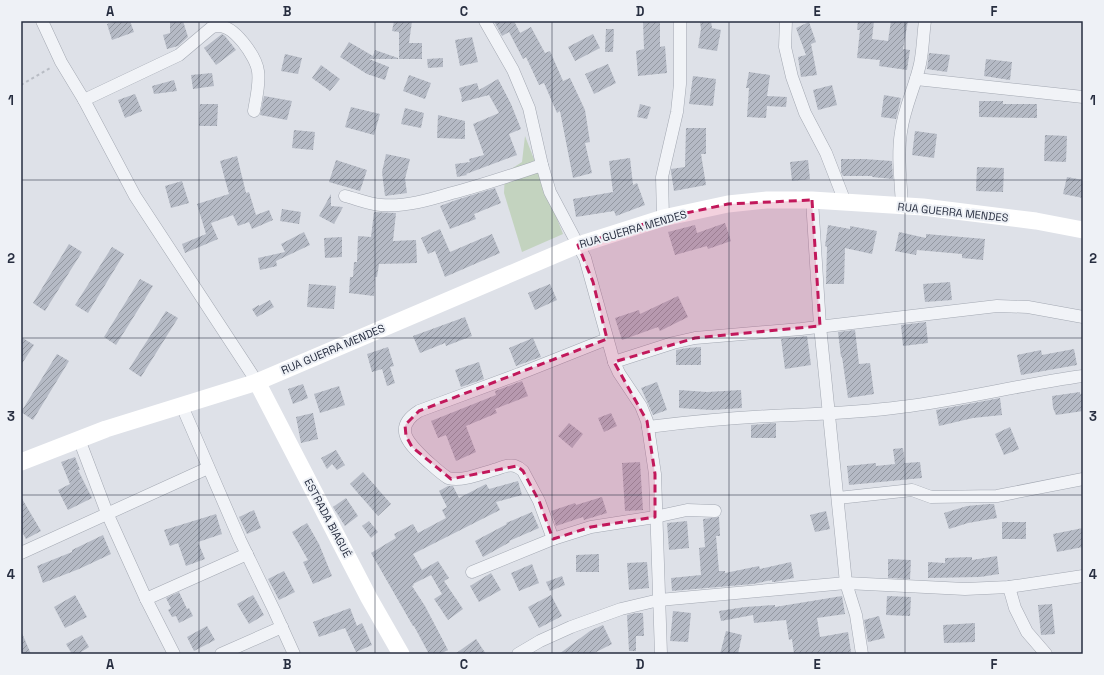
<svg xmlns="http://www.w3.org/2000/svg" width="1104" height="675" viewBox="0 0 1104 675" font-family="'Space Grotesk',sans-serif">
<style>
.grass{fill:#c3d3bf}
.building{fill:url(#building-hatch)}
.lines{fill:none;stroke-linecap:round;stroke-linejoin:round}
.street-casing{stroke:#a3a8b2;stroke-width:13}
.path{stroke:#b8bcc4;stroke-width:2;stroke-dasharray:3 3;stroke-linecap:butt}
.street{stroke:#f1f3f7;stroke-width:12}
.secondary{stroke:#fff;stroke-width:17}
.marked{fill:#c2185b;fill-opacity:0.2;stroke:#c2185b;stroke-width:3;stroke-dasharray:8 5;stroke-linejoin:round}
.grid{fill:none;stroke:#272e40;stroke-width:1;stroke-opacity:0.55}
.labels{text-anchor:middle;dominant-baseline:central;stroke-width:4;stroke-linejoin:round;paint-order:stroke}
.street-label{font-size:11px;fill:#272e40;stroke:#eef1f6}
.neatline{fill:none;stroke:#272e40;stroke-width:1.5}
.grid-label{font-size:13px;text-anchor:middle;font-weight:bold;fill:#272e40}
</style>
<defs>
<pattern id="building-hatch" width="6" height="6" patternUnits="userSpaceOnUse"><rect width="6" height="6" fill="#b5bac5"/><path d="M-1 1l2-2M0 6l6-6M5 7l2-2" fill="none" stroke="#9398a1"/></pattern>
</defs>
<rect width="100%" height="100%" fill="#dee1e8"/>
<path class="grass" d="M525 136 563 234 522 252 504 193 505 173 522 162Z"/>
<g class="building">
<path d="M117 21H130L134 32 112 40 107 24Z"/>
<path d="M170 21H183L188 37 178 46 167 49 163 35 170 33Z"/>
<path d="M394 21H412L409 43H422V59H399V32L392 31Z"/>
<path d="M494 21H514L520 33 531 27 545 53 550 51 563 81 570 78 585 110 590 142 585 143 592 173 573 178 560 111 557 113 544 83 539 85 526 57 523 59 509 32 502 36Z"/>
<path d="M643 21H660V47L665 46 667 73 638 76 636 51 644 49Z"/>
<path d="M700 21H711L712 28 721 30 717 51 698 48 701 29Z"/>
<path d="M858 21H874L872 39 888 41 891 21H908L903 49 910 50 907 70 879 66 880 60 857 58 860 30H857Z"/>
<path d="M809 22 816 42 811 44 817 75 801 77 798 57 806 55 796 28Z"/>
<path d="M606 29H614L613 52H605Z"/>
<path d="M222 34 225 36 236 50 216 65 204 48Z"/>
<path d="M593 34 600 48 575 61 568 47Z"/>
<path d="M472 37 478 62 460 66 455 40Z"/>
<path d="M349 42 373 56 375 50 398 58V59H369L389 67 385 80 367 74 340 57Z"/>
<path d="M929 53 950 55 947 72 927 69Z"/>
<path d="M285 54 302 58 298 74 281 71Z"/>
<path d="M443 58V67L428 68 427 59Z"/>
<path d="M986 59 1012 62 1010 80 984 76Z"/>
<path d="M608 64 616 83 594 94 585 74Z"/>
<path d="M321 65 340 79 330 91 312 78Z"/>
<path d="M749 72 770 75 767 96 787 97 786 107 767 106 766 118 747 117 749 88H746Z"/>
<path d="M212 73 214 86 193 89 191 75Z"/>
<path d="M409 75 431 83 425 99 403 91Z"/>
<path d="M693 76 716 79 713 106 689 104Z"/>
<path d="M498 79 511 104 521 129 509 134 517 155 466 174 467 175 457 177 455 164 470 162 469 159 484 155 473 124 499 113 489 95 462 102 461 99 462 98 459 88 477 83 479 90Z"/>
<path d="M174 80 177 91 154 94 152 86Z"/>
<path d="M832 85 837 105 818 110 813 90Z"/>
<path d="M135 94 142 111 125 118 118 100Z"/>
<path d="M884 95 901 98 896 119 881 117Z"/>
<path d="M264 96 292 101 287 120 260 115Z"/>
<path d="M979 101H1003V104H1037V118L979 117Z"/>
<path d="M200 104H218L217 126H199Z"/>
<path d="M640 104 651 107 647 119 637 117Z"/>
<path d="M351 107 380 114 374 135 345 127Z"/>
<path d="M405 108 424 113 421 128 401 124Z"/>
<path d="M438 115 465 121V139L437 138Z"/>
<path d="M686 128H706V154H701L706 185 674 191 671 172V169L685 167Z"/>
<path d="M294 130 315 132 313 150 292 148Z"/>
<path d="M915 131 937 134 934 158 912 155Z"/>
<path d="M1045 135 1067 136 1066 162 1044 161Z"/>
<path d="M386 154 410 159 405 179 407 193 385 196 382 172Z"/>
<path d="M237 156 246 193 249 192 256 215 269 210 273 220 252 229 249 222 238 226 233 215 211 223 218 239 185 253 182 244 206 234 197 204 229 194 220 161Z"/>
<path d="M630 158 633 185 637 183 645 205 616 216 614 211 576 217 573 199 613 192 609 161Z"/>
<path d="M841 159H864L892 161 893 179 872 177V176H843L841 172Z"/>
<path d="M336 160 367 170 360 191 329 182Z"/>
<path d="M808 160 810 179 792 181 790 162Z"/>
<path d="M977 167 1004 168 1003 192 976 191Z"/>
<path d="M1067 177 1083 180V198L1063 194Z"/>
<path d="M182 181 189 203 171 208 165 186Z"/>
<path d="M495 188 501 203 474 214 476 219 450 229 440 206 456 200Z"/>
<path d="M331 194V206L343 207 334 224 319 216Z"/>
<path d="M282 209 301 212 299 224 280 221Z"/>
<path d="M374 212 396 213 393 241 416 240 417 263 379 264 377 277H375L374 296 349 293 350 277H353L354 262H357L358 236 371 237Z"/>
<path d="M725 223 731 241 708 249 707 246 675 255 668 232 695 225 697 233Z"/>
<path d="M828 225 850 229V226L877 231 872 254 845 248 844 284H826L827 247 825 246Z"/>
<path d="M440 229 450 252 492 234 500 253 445 277 435 251 428 254 421 238Z"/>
<path d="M304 232 310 245 276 261 277 266 260 270 258 258 285 252 281 244Z"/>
<path d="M899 232 926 238V234L985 239 983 260 962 258V254L917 250 916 255 895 251Z"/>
<path d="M342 237V257L325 258 324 238Z"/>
<path d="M69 244 82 252 45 311 33 303Z"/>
<path d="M112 247 124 254 88 313 75 305Z"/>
<path d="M140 279 153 286 116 345 104 337Z"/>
<path d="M950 282 952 300 925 302 923 284Z"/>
<path d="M309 284 336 286 334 309 307 307Z"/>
<path d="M550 284 557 300 535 310 528 293Z"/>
<path d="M678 296 688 317 660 331 658 327 622 340 615 318 639 310 640 314Z"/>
<path d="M270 300 274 307 257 317 252 309 259 305V306Z"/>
<path d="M166 311 178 318 141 377 129 369Z"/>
<path d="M465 317 472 336 446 346 445 343 420 353 413 336Z"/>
<path d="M926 322 928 343 903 346 901 325Z"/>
<path d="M855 330 859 364 870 363 874 394 848 398 842 357H841L838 332Z"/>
<path d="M807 336 811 365 785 369 781 339Z"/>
<path d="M21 337 34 345 21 365Z"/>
<path d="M533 338 541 357 516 366 509 348Z"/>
<path d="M388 347 394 366 390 367 395 383 387 386 382 369 372 372 367 354Z"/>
<path d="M701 347V365H676V350L687 348Z"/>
<path d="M1074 349 1077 365 1021 375 1017 355 1041 350 1042 355Z"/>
<path d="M57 354 69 361 33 420 21 412Z"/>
<path d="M479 362 484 379 461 387 455 370Z"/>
<path d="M522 381 528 396 495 409 497 413 466 426 476 452 456 461 446 435 438 438 431 421 496 395 495 391Z"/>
<path d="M657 382 667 410 653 415 641 388Z"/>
<path d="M303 384 308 398 293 404 288 389Z"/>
<path d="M339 386 345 405 320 413 314 394Z"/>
<path d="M679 390 707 392 741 390 742 408 712 410 679 408Z"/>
<path d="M1080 392V394L1083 393V411L1056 415 1053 408 1052 396Z"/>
<path d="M1000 398 1002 415 973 418 939 426 936 410Z"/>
<path d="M313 413 318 439 301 443 296 417Z"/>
<path d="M611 413 617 426 604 432 598 418Z"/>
<path d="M569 423 583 434 572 448 558 436Z"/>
<path d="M776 423V438H751V425Z"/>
<path d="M1010 427 1019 449 1004 455 995 434Z"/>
<path d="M903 448 905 463 920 462 922 478 849 485 847 466 876 463V466L895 464 893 449Z"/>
<path d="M336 450 345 465 337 470 332 464 327 469 321 458Z"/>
<path d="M75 457 80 470H78L92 498 68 510 58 490 70 484 61 462Z"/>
<path d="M640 462 643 510 625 511 622 463Z"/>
<path d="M363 472 391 504 378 516 350 484Z"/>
<path d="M518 481 522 495 496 502 500 510 413 554 422 570 438 561 449 578 444 581 463 609 448 620 434 599 442 594 431 575 413 584 414 585 412 586 425 606 448 650 440 654H429L414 626H413L371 553 396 538 394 534 413 524 418 533 446 518 442 510 447 507 439 491 448 486H453L459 498 486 484 489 489Z"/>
<path d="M21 497 41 531 26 539 21 530Z"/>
<path d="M602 497 607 513 584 520 583 517 556 526 551 511 575 503 576 505Z"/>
<path d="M346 498 358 516 345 526 333 507Z"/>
<path d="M989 504H994L997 518 968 523 949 529 944 513 967 506Z"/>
<path d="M254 510 261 528 247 534 239 517Z"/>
<path d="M826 511 830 529 815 532 810 515Z"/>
<path d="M532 512 539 528 509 541 510 542 483 557 475 541 507 524 506 523Z"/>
<path d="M216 514 222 534 198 542 205 559 186 566 178 543 170 546 164 530Z"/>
<path d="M719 517 720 536H716L719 571H725V573L759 566 760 569 791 562 794 578 775 582H772V580L753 584 672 591 671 578 701 575 699 548 705 547 703 519Z"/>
<path d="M369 521 378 532 371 538 362 526Z"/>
<path d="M687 521 689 548 669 550 667 523Z"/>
<rect x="1002" y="522" width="24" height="17"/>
<path d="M307 523 319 544 332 576 313 584 303 562 308 560 292 532Z"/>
<path d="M1083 528V547L1057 552 1053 534Z"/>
<path d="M103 535 111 554 79 569 43 583 37 566 72 552V550Z"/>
<path d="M599 554V572H576V555Z"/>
<path d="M997 556 999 574 980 577 928 578V562L945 563V558L972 557V560Z"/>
<path d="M888 559 911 560 910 579 888 578Z"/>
<path d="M647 562 649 588 629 590 627 563Z"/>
<path d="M532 564 539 583 519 591 511 573Z"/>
<path d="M284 571 295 592 279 600 268 579Z"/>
<path d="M491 573 501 590 479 602 470 586Z"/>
<path d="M562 576 565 585 550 591 546 582Z"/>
<path d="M179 592 187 609 189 608 193 616 179 623 176 616 172 617 168 610 171 608 166 598Z"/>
<path d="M75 595 87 617 65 628 54 607Z"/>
<path d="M253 595 264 615 249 624 237 604Z"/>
<path d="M551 595 562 616 539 628 528 607Z"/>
<path d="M842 596 845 614 817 618 820 637 848 632 851 652 839 654H794L792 639 789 640 786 620 754 623 753 615 721 621 719 611 745 607 775 605V607Z"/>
<path d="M887 596 911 597 910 616 886 615Z"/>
<path d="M1052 604 1055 634 1041 635 1038 605Z"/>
<path d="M350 608 357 626 362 623 372 645 356 652 345 628 319 637 313 622Z"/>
<path d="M673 611 691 613 688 642 670 641Z"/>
<path d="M636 613H643L644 636H636V651H629L627 615Z"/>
<path d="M879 616 885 638 868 642 864 620Z"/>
<path d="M975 623V642L944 643 943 625Z"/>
<path d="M603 625 612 644 592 654H559L590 631Z"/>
<path d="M207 626 215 640 194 651 187 637Z"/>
<path d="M21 631 31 654H21Z"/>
<path d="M726 631 742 635 738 654H720Z"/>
<path d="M82 635 89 647 78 654H72L66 644Z"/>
<path d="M476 639 486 654H455Z"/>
</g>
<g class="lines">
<g class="street-casing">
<g id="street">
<path d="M42 21 61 62 84 100 135 196 257 382"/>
<path d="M485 21 513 70 529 108 542 165 550 192 585 258 614 362 619 373 641 406 647 421 649 434 655 474 661 654"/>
<path d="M786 21 785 47 792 77 805 113 826 153 845 202"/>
<path d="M916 79 1083 97"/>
<path d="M84 100 179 55 211 28C213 27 215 26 217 26 234 24 256 57 258 71 260 84 256 98 254 111"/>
<path d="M345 196C357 199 369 204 381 205 405 207 429 200 452 193 483 185 512 175 542 165"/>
<path d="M812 200 820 326 846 583 856 615 862 654"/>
<path d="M902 206C901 182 897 156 901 132 904 108 915 87 920 64 923 50 923 35 925 21"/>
<path d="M663 218 662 177 677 112 680 84V21"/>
<path d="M614 362 673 343 695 338 801 329 997 306 1028 307 1083 317"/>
<path d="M182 406 240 540 274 610 294 654"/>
<path d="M648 427C689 422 730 418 771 416 814 414 858 413 901 407 962 400 1022 384 1083 376"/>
<path d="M79 439 107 513 146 599 174 654"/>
<path d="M838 498 912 490 931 497 997 496 1083 479"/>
<path d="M553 539 539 501 523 471C521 469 518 467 515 466 509 464 502 467 497 469 482 473 463 482 448 478 440 473 433 466 426 460 409 444 392 428 419 411L519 374 607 339"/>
<path d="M21 553 208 468"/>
<path d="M472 572 553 539 591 527 655 517 687 510 715 511"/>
<path d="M1009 587 1015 608 1027 632 1046 654"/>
<path d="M146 599 247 554"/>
<path d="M221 654 282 627"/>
<path d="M518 654 540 641 571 627 621 609 659 600 846 583 965 589 1009 587 1083 576"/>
</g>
</g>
<path class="path" d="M21 85 52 67"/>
<use href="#street" class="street"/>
<g class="secondary">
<path d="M257 382 369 598 401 654"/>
<path d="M21 462 106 429 257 382 578 245 663 218 728 204 767 200H812L923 207 1036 221 1083 230"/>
</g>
</g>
<path class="marked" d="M812 200 820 326 695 338 614 362 647 421 655 474V517L591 527 553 539 539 501 523 471 517 466 451 479 412 447 406 436 405 425 419 411 607 339 593 282 578 245 663 218 728 204Z"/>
<path class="grid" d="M199 21V654M375 21V654M552 21V654M729 21V654M905 21V654M21 180H1083M21 338H1083M21 495H1083"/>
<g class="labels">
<g class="street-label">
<text transform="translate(953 212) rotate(6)">RUA GUERRA MENDES</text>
<text transform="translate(633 229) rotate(-16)">RUA GUERRA MENDES</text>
<text transform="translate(333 349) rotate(-23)">RUA GUERRA MENDES</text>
<text transform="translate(328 518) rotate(62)">ESTRADA BIAGUÉ</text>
</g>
</g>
<rect width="1104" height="675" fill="none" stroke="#eef1f6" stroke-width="44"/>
<rect x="22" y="22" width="1060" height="631" class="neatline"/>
<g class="grid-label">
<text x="110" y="16">A</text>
<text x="287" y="16">B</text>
<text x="464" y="16">C</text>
<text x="640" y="16">D</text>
<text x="817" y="16">E</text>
<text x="994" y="16">F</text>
<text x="11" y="105">1</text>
<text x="1093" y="105">1</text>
<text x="11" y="263">2</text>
<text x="1093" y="263">2</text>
<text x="11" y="421">3</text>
<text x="1093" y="421">3</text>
<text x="11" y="579">4</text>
<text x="1093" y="579">4</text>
<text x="110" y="669">A</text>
<text x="287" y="669">B</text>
<text x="464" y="669">C</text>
<text x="640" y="669">D</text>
<text x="817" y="669">E</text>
<text x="994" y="669">F</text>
</g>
</svg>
